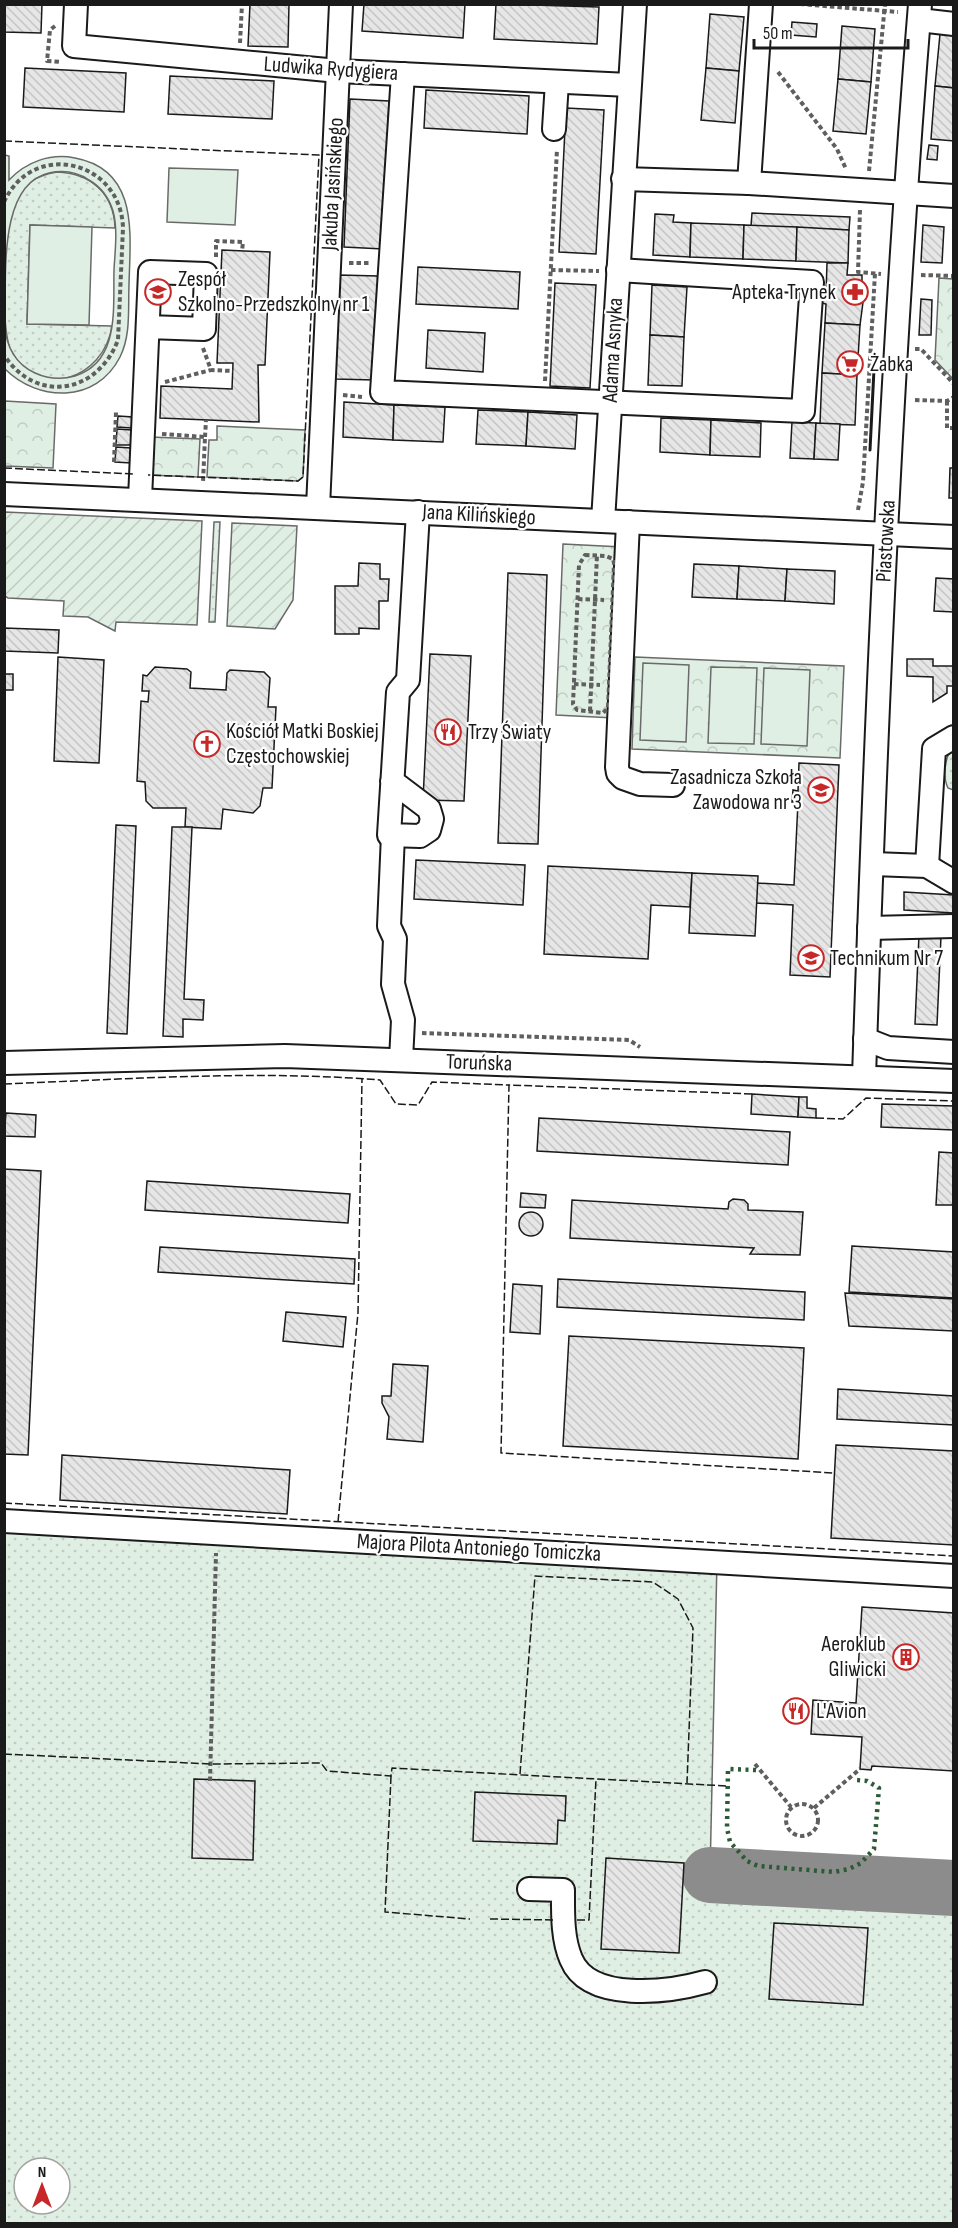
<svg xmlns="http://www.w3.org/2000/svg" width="958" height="2228" font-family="'Sofia Sans Condensed',sans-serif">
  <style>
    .grass { fill: url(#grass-dots); stroke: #6a6a6a; stroke-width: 1.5; fill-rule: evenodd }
    .park { fill: url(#park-crowns); stroke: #6a6a6a; stroke-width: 1.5 }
    .garden { fill: url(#garden-furrows); stroke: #6a6a6a; stroke-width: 1.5 }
    .pitch { fill: #e0efe3; stroke: #6a6a6a; stroke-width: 1.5 }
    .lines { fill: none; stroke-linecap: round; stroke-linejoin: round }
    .taxiway { stroke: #8c8c8c; stroke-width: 56 }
    .building { fill: url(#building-back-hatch); stroke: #1a1a1a; stroke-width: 1.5 }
    .minor-casing { stroke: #1a1a1a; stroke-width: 26 }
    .path { stroke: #5f5f5f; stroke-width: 4; stroke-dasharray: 4.5 3; stroke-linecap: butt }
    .minor { stroke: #fff; stroke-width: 22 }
    .hedge { stroke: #2b5a34; stroke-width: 4.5; stroke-dasharray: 3 4.5; stroke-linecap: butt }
    .fence { stroke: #1a1a1a; stroke-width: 1.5; stroke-dasharray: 8 3; stroke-linecap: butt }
    .wall { stroke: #1a1a1a; stroke-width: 3 }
    .labels { text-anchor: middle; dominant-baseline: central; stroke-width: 4.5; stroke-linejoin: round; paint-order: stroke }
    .street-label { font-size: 22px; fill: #1a1a1a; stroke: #fff }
    .poi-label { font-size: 22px; fill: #1a1a1a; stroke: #fff; text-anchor: start }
  </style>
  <defs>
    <pattern id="grass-dots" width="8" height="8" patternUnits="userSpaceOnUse" patternTransform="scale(1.5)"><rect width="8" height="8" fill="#e0efe3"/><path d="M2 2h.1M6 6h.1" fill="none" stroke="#c0ccc2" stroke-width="1.8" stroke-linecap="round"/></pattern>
    <pattern id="park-crowns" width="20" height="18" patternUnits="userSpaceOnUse" patternTransform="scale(1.5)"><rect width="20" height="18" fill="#e0efe3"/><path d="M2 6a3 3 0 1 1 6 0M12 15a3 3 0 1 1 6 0" fill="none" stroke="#c0ccc2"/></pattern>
    <pattern id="garden-furrows" width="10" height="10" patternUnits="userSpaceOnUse" patternTransform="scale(1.5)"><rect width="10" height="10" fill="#e0efe3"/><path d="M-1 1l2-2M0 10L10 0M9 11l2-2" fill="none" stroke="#c0ccc2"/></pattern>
    <pattern id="building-back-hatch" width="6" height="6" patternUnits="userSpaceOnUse" patternTransform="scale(1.5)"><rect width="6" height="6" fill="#e6e6e6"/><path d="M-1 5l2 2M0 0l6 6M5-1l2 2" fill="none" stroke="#c5c5c5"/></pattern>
  </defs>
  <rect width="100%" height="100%" fill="#fff"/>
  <g class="grass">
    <path d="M57,172C90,173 114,193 115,228L30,225L27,324L112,326C104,379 38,402 11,350C0,331 3,221 13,201C22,184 38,175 57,172Z"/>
    <polygon points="214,522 220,522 215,622 209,622"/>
    <path d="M953,746V790L948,788C942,776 945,757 953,746Z"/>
    <path d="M4,1521L717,1561L710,1874L953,1888V2223H5ZM24,2168H60V2204H24Z"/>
  </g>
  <g class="park">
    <polygon points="939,278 953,279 953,379 935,360"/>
    <polygon points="5,401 56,404 53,468 5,466"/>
    <polygon points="217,426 305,430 303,477 298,481 207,477 209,440 217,440"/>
    <polygon points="150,437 200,439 198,477 148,475"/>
    <polygon points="563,544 622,547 614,718 556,715"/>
    <polygon points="635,657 844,666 840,758 632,749"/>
  </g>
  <g class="garden">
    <polygon points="5,512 202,521 197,625 116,622 115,631 88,617 63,616 64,601 8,598 4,595"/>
    <polygon points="232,523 297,526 293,600 275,629 227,626"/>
  </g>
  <g class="pitch">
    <path d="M5,155L9,156V180C26,162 50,153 75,158C140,170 130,236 129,285C128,309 131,335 120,357C96,404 38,402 5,369V326C6,347 16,364 35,373C48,379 61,380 75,376C120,362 113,308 114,270C115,251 118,229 113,211C109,198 101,187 89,180C77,172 63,170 49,173C0,184 6,269 5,312Z"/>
    <polygon points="169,168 238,170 235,225 167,222"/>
    <polygon points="30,225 92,227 89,325 27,324"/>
    <polygon points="643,663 689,665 686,742 640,740"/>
    <polygon points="711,667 757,668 754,744 708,743"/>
    <polygon points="764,668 810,670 807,746 761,744"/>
  </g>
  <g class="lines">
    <polyline class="taxiway" points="710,1875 954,1888"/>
  </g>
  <g class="building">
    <polygon points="5,4 42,4 41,33 4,32"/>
    <polygon points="250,4 289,4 288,47 248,46"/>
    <polygon points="364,4 465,4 463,38 362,31"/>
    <polygon points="496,4 599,7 597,44 494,39"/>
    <polygon points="710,14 744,17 739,71 706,68"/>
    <polygon points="792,22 817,24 816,37 791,35"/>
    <polygon points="842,26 875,29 871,82 838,79"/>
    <polygon points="940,34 954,35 954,88 935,86"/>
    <polygon points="25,68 126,73 124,112 23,107"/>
    <polygon points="706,68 739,71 735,123 701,120"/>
    <polygon points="170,76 274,81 272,119 168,114"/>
    <polygon points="838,79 871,82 866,134 833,131"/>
    <polygon points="935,86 954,88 954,141 931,139"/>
    <polygon points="426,90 529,96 527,134 424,128"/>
    <polygon points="350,99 389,101 383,249 344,247"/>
    <polygon points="566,108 604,110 596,254 559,252"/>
    <polygon points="929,145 938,146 937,160 927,159"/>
    <polygon points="752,213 850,217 849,230 751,226"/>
    <polygon points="655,214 674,215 673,222 691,223 690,257 653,255"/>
    <polygon points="691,223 744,225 743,259 690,257"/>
    <polygon points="744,225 797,227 796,261 743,259"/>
    <polygon points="923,225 944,227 942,263 921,262"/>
    <polygon points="797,227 849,230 848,263 796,261"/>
    <polygon points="222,250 270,252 265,365 258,365 259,422 160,418 161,386 232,389 233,363 217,363"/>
    <polygon points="827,263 848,263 847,275 862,275 862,287 865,287 860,325 825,323 826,304 821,303 822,293 826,294"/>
    <polygon points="418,267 520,272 518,309 416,304"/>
    <polygon points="339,275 378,276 374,380 335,379"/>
    <polygon points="555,283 596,285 590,388 550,386"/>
    <polygon points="652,285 687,287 684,337 650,335"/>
    <polygon points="921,299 932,300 931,335 919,335"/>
    <polygon points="825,323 860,325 857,375 822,373"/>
    <polygon points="428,330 485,333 483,372 426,368"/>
    <polygon points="650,335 684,337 682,386 648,385"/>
    <polygon points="822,373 857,375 855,425 820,424"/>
    <polygon points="344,402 394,405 393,440 343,437"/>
    <polygon points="394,405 445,407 443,442 393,440"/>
    <polygon points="478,410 528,412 526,446 476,444"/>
    <polygon points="528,412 577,415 575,449 526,446"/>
    <polygon points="118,416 133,417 132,428 117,427"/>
    <polygon points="661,418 711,420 710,455 660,452"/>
    <polygon points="711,420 761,423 760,457 710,455"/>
    <polygon points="792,422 816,423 814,459 790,458"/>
    <polygon points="816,423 840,424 838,460 814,459"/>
    <polygon points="117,429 132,430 132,445 116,445"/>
    <polygon points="116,447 131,448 131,463 115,462"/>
    <polygon points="950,468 954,468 954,498 949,498"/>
    <polygon points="359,563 380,564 380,579 389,579 388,601 379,601 379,629 359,628 359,634 335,634 335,586 358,586"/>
    <polygon points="694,564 739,566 737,599 692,597"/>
    <polygon points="739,566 787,569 785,601 737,599"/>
    <polygon points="787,569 835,571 834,604 785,601"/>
    <polygon points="508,573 547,575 538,844 498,843"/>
    <polygon points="936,578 954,579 954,612 934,611"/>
    <polygon points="4,628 59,630 58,653 4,651"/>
    <polygon points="430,654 471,656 464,801 423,800"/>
    <polygon points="58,657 104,660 99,763 54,761"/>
    <polygon points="907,659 933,659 933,666 954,666 954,686 947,686 947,693 933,702 933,677 907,676"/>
    <polygon points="155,667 187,669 191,672 190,688 226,690 227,673 230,670 264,672 270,678 268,707 276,707 272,788 263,788 260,806 253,813 223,809 221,829 185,827 186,808 153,808 146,801 145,782 137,781 141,701 148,702 149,691 142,691 143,675 147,676"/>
    <rect x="4" y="674" width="9" height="16"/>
    <polygon points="799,763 839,765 830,977 790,975 793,905 756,903 757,883 794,885 798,802 792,802 793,790 798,791"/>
    <polygon points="116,825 136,826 127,1034 107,1033"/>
    <polygon points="172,827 192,827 184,999 204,1000 203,1020 183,1019 183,1037 163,1036"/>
    <polygon points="416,860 525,865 523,905 414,899"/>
    <polygon points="548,866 692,873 690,907 651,905 648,959 544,954"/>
    <polygon points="692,873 758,876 755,936 689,933"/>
    <polygon points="904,892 954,895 954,913 904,910"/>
    <polygon points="919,935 941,936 937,1025 915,1024"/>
    <polygon points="752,1094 799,1097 798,1117 751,1114"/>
    <polygon points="799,1097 807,1097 807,1108 816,1109 816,1118 798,1117"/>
    <polygon points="882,1104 954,1106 954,1130 881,1127"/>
    <polygon points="6,1113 36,1115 35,1137 4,1136"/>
    <polygon points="539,1118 790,1132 788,1165 537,1151"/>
    <polygon points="939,1152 954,1153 954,1205 936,1205"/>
    <polygon points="4,1169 41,1171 28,1455 4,1454"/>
    <polygon points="147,1181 350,1194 348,1223 145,1210"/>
    <polygon points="521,1193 546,1195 545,1208 520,1207"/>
    <polygon points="733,1199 744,1200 748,1204 748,1210 803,1212 800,1255 750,1254 754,1248 570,1238 572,1200 728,1209 729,1202"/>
    <circle cx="531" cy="1224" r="12"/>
    <polygon points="852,1246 954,1252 954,1298 849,1292"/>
    <polygon points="160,1247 355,1259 354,1284 158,1272"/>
    <polygon points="558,1279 805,1292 804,1320 557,1307"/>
    <polygon points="513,1284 542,1286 540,1334 510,1332"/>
    <polygon points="845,1293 954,1299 954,1331 849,1326"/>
    <polygon points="286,1312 346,1317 343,1347 283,1341"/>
    <polygon points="569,1336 804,1348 798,1459 563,1446"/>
    <polygon points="393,1364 428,1366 423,1442 387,1439 389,1417 382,1403 382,1396 391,1396"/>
    <polygon points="838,1389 954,1396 954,1425 837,1419"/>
    <polygon points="836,1445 954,1451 954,1545 831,1538"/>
    <polygon points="62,1455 290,1470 287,1514 60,1500"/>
    <polygon points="862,1607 954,1613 954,1771 872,1766 871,1770 860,1769 862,1737 811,1734 813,1700 856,1703"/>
    <polygon points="194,1779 255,1781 253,1860 192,1858"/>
    <polygon points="475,1792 566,1796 565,1821 558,1820 557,1844 473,1841"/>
    <polygon points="606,1858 684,1863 679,1953 601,1949"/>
    <polygon points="774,1923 868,1928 863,2005 769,1999"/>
  </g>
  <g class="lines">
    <g class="minor-casing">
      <g id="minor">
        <polyline points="76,4 74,46 338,71 629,85"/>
        <polyline points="919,20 954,24"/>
        <polyline points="403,74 382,392 803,411 812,282 618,270"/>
        <polyline points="554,129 557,82"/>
        <polyline points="623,179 749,183 954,196"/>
        <polyline points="749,183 761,4"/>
        <polyline points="4,494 954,537"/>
        <polyline points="140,499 150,272 206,274 204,329 148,327"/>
        <polyline points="318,507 341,4"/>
        <polyline points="603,521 635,4"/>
        <polyline points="628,522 617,767 618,773 623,778 640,784 673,785"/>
        <polyline points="392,781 429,809 432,819 429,830 420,836 389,835 398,692 408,680 418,512"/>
        <polyline points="393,835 389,926 395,939 393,984 403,1020 401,1060"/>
        <polyline points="873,864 927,866 954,882"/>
        <polyline points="927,866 934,749 954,737"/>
        <polyline points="869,928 954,926"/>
        <polyline points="865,1039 888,1048 954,1052"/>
        <polyline points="4,1063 285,1056 954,1081"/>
        <path d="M864,1077C876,719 891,361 920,4"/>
        <polyline points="4,1521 954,1576"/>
        <path d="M529,1889L563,1890C563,1912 562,1938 571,1959C589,2003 669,1992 705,1982"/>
      </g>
    </g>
    <g class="path">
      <polyline points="800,4 898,12"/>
      <polyline points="55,26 50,30 47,61 61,62"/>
      <polyline points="240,43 242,4"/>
      <polyline points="778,72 837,149 846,169"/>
      <polyline points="869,171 885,4"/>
      <path d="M4,202C33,139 121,160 123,228L118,340C98,393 37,405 4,355"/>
      <polyline points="860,210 858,272 881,274"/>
      <polyline points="216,257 216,241 243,242 242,251"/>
      <polyline points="349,263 371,263"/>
      <polyline points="551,270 599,271"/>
      <polyline points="921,275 954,276"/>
      <polyline points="203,348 211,370 233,371"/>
      <polyline points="915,349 921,349 954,384"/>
      <polyline points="545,381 557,149"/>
      <polyline points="165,382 211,370"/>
      <polyline points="343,395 362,397"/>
      <polyline points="915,400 947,401 954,397"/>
      <polyline points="947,401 947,428 954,428"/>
      <polyline points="162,434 205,437 203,482"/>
      <polyline points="205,437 206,420"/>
      <polyline points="114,462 116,412"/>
      <polyline points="858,510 863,482 875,273"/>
      <polygon points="585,555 606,556 613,559 614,563 608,708 603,713 577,710 573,704 579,565"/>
      <polyline points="578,599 604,600"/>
      <polyline points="574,684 600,685"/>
      <polyline points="590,711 597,555"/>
      <polyline points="422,1033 629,1040 640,1047"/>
      <polyline points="755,1764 791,1807"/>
      <polyline points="210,1781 216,1553"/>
      <circle cx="802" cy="1820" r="16"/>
      <polyline points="814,1808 860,1769"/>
    </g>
    <use href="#minor" class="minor"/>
    <polyline class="hedge" points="756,1770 728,1769 727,1828 730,1842 747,1861 758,1866 834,1872 849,1869 861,1863 874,1849 879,1788 867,1781 856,1780"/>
    <g class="fence">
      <polyline points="108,4 240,4"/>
      <polyline points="4,141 319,155 303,477 298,481 148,475"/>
      <polyline points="4,468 133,474"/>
      <path d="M4,1084C129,1079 256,1070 380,1080L396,1104L418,1105L432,1082L509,1085"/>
      <polyline points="752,1094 509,1085 501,1453 834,1473"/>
      <polyline points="816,1118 843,1119 866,1098 954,1101"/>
      <polyline points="4,1503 954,1556"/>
      <polyline points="338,1522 358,1313 362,1078"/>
      <polyline points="4,1754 211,1764 321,1763 327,1771 391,1776 392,1768 728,1786"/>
      <polyline points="520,1774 535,1576 653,1582 678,1599 693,1628 687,1783"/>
      <polyline points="391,1776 385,1912 470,1919"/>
      <polyline points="490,1919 556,1920"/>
      <polyline points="577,1920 589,1920 596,1779"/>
    </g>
    <polyline class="wall" points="870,450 874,369"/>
  </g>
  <defs>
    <g id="school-ring" transform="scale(1.35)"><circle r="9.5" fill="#fff" stroke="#c62828" stroke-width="1.5"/><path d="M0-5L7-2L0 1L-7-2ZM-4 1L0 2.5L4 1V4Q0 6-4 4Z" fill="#c62828"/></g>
    <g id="pharmacy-ring" transform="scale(1.35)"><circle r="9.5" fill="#fff" stroke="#c62828" stroke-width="1.5"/><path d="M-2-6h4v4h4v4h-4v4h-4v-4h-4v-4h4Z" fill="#c62828"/></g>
    <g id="supermarket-ring" transform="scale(1.35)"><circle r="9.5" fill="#fff" stroke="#c62828" stroke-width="1.5"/><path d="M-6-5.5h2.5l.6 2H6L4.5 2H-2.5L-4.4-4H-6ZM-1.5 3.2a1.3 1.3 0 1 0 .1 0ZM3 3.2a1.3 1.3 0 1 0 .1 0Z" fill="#c62828"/></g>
    <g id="restaurant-ring" transform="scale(1.35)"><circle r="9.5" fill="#fff" stroke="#c62828" stroke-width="1.5"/><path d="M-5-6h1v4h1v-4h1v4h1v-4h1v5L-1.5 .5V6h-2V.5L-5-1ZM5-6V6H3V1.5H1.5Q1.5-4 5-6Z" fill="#c62828"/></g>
    <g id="church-ring" transform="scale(1.35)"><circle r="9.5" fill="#fff" stroke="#c62828" stroke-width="1.5"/><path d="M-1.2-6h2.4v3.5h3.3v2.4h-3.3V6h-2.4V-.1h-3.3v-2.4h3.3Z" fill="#c62828"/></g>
    <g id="building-ring" transform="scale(1.35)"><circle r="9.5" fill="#fff" stroke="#c62828" stroke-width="1.5"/><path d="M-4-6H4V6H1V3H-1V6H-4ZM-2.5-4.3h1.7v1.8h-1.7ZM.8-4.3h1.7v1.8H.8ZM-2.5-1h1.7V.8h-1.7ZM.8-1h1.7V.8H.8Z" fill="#c62828"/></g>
  </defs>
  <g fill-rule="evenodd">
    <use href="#school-ring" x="158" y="292"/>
    <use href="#pharmacy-ring" x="855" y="292"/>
    <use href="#supermarket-ring" x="850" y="364"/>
    <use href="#restaurant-ring" x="448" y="732"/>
    <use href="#church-ring" x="207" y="744"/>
    <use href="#school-ring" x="821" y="790"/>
    <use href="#school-ring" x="811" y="958"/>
    <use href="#building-ring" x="906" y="1657"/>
    <use href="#restaurant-ring" x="796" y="1711"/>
  </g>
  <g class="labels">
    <g class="street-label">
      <text transform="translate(331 69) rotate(4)">Ludwika Rydygiera</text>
      <text transform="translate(333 184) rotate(-87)">Jakuba Jasińskiego</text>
      <text transform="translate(613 350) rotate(-87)">Adama Asnyka</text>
      <text transform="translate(479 515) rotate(3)">Jana Kilińskiego</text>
      <text transform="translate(886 541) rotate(-87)">Piastowska</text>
      <text transform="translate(479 1063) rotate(2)">Toruńska</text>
      <text transform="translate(479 1548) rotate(3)">Majora Pilota Antoniego Tomiczka</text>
    </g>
    <g class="poi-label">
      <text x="178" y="279">Zespół<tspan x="178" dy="25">Szkolno-Przedszkolny nr 1</tspan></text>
      <text x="836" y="292" text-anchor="end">Apteka Trynek</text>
      <text x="870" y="364">Żabka</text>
      <text x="226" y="731">Kościół Matki Boskiej<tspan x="226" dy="25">Częstochowskiej</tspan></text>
      <text x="468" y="732">Trzy Światy</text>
      <text x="802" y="777" text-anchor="end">Zasadnicza Szkoła<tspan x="802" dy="25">Zawodowa nr 3</tspan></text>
      <text x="830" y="958">Technikum Nr 7</text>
      <text x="886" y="1644" text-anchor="end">Aeroklub<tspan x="886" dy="25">Gliwicki</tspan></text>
      <text x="816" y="1711">L'Avion</text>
    </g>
  </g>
  <rect width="958" height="2228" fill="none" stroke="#1a1a1a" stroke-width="12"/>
  <g transform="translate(42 2186)"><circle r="28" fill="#ffffff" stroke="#a3a3a3" stroke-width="1.5"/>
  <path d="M0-4.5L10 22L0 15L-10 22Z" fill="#c62828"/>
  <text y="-9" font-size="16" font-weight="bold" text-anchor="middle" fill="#1a1a1a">N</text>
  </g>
  <path d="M754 39v9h154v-9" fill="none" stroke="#1a1a1a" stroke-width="3"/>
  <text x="763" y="39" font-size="18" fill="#1a1a1a" stroke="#ffffff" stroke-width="4.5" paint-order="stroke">50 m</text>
</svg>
